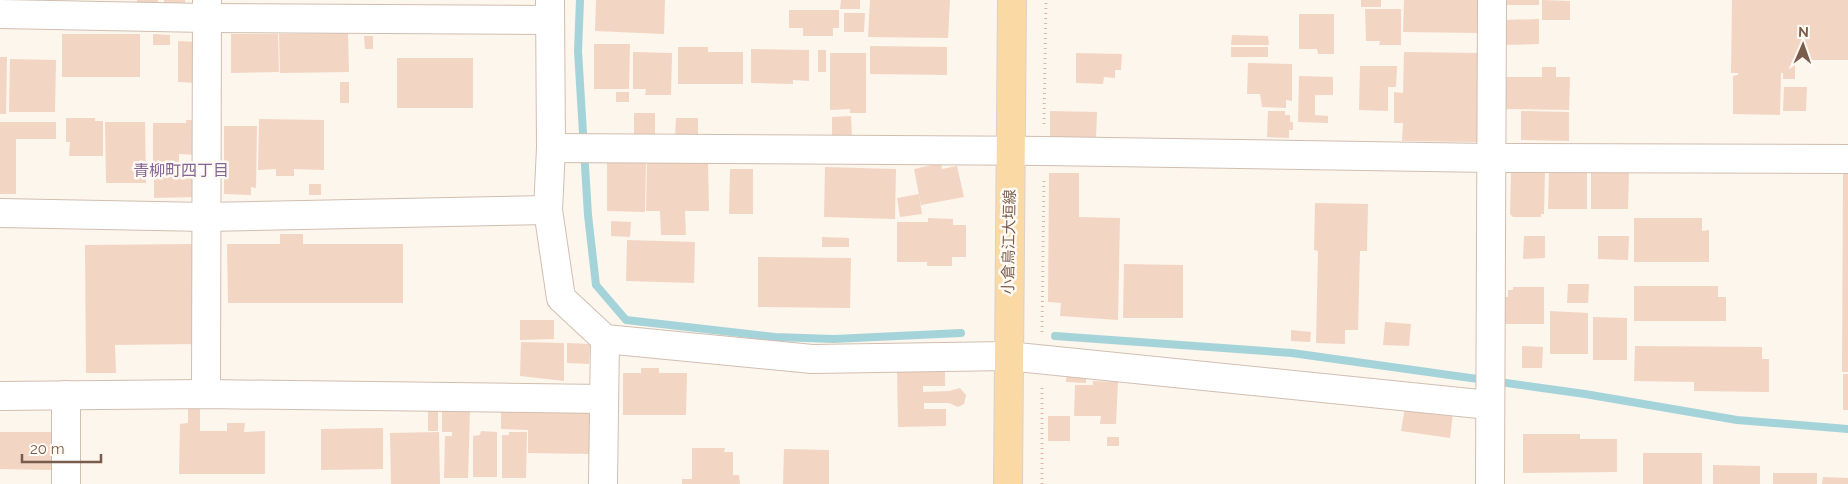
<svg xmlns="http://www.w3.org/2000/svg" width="1848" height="484" font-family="Raleway,'Noto Sans JP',sans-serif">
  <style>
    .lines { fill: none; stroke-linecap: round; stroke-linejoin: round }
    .stream { stroke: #a5d3da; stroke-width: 8 }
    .building { fill: #f3d5c3 }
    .minor-casing { stroke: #d1beb0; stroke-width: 30 }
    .major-casing { stroke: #dad1cd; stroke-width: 30 }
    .path { stroke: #d9b8a5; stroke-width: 3; stroke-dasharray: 1 4; stroke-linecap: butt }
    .minor { stroke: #fff; stroke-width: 28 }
    .major { stroke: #fbd9a5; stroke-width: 28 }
    .labels { text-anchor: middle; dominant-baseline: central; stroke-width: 5; stroke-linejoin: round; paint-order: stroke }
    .street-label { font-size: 15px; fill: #7a5c4d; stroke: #fffaf3 }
    .neighbourhood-label { font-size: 16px; fill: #846695; stroke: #fffaf3 }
  </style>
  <rect width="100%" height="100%" fill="#fdf6ec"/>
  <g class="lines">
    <g class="stream">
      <polyline points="580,0 578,51 588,215 596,285 626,320 775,337 834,339 961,333"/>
      <polyline points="1055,336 1292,353 1585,394 1737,420 1848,429"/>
    </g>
  </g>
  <g class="building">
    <rect x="137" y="0" width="21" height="8"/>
    <rect x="164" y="0" width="21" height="7"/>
    <polygon points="596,0 665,0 664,34 595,31"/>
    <polygon points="841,0 860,0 860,9 840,9"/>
    <polygon points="870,0 950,0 948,38 868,37"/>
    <rect x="1361" y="0" width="20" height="7"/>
    <polygon points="1404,0 1479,0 1478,33 1403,32"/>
    <rect x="1505" y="0" width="34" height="5"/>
    <polygon points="1542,0 1570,1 1570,20 1542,20"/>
    <polygon points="1732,0 1848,0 1848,60 1795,60 1795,79 1783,79 1783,73 1781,73 1780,115 1733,114 1733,76 1738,75 1738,73 1731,73"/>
    <polygon points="1365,9 1401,9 1401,45 1379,45 1380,41 1366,41"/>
    <polygon points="789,10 839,10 839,28 833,28 833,36 803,36 803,28 789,28"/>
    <polygon points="844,13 865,13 864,32 844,32"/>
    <polygon points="1299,14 1334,14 1334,54 1318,54 1317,49 1299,49"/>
    <polygon points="1539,19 1539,44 1505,45 1504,20"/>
    <polygon points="348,33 349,72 280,73 279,34"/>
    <rect x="62" y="34" width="78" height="43"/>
    <polygon points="153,34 170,35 170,45 153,45"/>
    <polygon points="231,34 278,34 279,72 231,73"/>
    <polygon points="1232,35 1268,36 1269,45 1231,45"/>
    <polygon points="364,36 373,36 373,49 365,49"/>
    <polygon points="178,41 198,42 197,83 178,82"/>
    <polygon points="594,44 630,44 629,89 594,89"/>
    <polygon points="870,46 947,47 947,75 870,74"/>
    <polygon points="678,47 708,47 708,52 743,52 743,84 678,84"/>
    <rect x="1231" y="47" width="37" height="10"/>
    <polygon points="751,49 809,50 809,81 793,80 793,84 751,83"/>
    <rect x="818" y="50" width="8" height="22"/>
    <polygon points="633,52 672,53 671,95 645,95 646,89 633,89"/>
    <polygon points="1404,52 1479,53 1478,142 1402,141 1403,123 1394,123 1394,92 1403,93"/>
    <polygon points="830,53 866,53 866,113 850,113 850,109 830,110"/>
    <polygon points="1076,53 1122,54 1121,70 1115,70 1115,78 1104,77 1103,84 1076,83"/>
    <polygon points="0,57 7,57 6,114 0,114"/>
    <rect x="397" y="58" width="76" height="50"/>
    <polygon points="10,59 56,60 55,112 9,112"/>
    <polygon points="1248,63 1292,64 1292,101 1286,100 1286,108 1262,107 1260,94 1247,94"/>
    <polygon points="1360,66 1397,66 1396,87 1388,87 1388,111 1359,110"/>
    <polygon points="1542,67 1556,67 1556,77 1570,77 1569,110 1504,109 1504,77 1542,77"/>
    <polygon points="1299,76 1333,77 1333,95 1315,95 1315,115 1328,116 1328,123 1298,122"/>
    <rect x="340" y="82" width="9" height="21"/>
    <polygon points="1784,87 1807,87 1806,111 1783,111"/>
    <rect x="616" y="92" width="13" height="10"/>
    <polygon points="1050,111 1097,112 1096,139 1050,138"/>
    <polygon points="1268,111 1285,111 1285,115 1290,115 1290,122 1293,122 1293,130 1289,130 1289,138 1267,137"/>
    <polygon points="1521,111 1569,112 1569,141 1521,140"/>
    <rect x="634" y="113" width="21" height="21"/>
    <polygon points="851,116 852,136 832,137 832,117"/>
    <polygon points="66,118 95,118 95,121 103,121 103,156 69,156 70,142 66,142"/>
    <polygon points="676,118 698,118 698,137 675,137"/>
    <polygon points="259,119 324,120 324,170 294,169 294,176 276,176 276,169 258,170"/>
    <polygon points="186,120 199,120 198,155 179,154 179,162 153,162 153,123 186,123"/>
    <polygon points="0,122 56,122 56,139 16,139 16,194 0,194"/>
    <polygon points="105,122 145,122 146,183 106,183"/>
    <polygon points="224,126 257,126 256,188 251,187 251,195 224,194"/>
    <polygon points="607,162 646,163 645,212 607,211"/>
    <polygon points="647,163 708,163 709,211 685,211 686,235 661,235 660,211 646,211"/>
    <polygon points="941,163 942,169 957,166 964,197 921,205 914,169"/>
    <polygon points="825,167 896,169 895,219 824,217"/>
    <polygon points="730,169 753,169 753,214 729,214"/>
    <polygon points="1549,170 1587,171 1587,209 1548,209"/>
    <polygon points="1591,170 1629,171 1628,209 1591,209"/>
    <polygon points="1511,171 1545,171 1544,214 1541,214 1541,217 1513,217 1510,214"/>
    <polygon points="1843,172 1848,172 1848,372 1842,372"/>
    <polygon points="1049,173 1079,173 1079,217 1120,218 1118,320 1060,316 1061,303 1048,302"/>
    <polygon points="196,176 197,197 154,198 154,177"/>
    <rect x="309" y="184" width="12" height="11"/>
    <polygon points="919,194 922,214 900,217 897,198"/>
    <polygon points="1315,203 1368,204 1367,251 1360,251 1358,330 1345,330 1345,344 1316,343 1318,251 1314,250"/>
    <polygon points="928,218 953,219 953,225 966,225 966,257 952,257 952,266 927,266 927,262 897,262 897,222 928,222"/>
    <polygon points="1634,218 1702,218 1702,231 1709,230 1709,262 1634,262"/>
    <polygon points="611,221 631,222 630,237 611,236"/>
    <polygon points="280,234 303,234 303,244 403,244 403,303 228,303 227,244 280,244"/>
    <polygon points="1524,236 1545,236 1545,258 1523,259"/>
    <polygon points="1598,236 1629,236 1628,260 1598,259"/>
    <polygon points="822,237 849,238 849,247 822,247"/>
    <polygon points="627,240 695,242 694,283 626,281"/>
    <polygon points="194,244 195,344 115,345 116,373 86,373 85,245"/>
    <polygon points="758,257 851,258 850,308 758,307"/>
    <polygon points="1124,264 1183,265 1183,318 1123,318"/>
    <polygon points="1568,284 1589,284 1588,303 1567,303"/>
    <polygon points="1634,286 1718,286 1718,297 1726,297 1726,321 1634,321"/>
    <polygon points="1513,287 1544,287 1544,324 1505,324 1505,297 1508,297 1508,290 1513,290"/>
    <polygon points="1550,311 1588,313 1588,354 1550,354"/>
    <polygon points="1593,317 1627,318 1627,360 1593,360"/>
    <polygon points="520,320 554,320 554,339 520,340"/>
    <polygon points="1385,322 1411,324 1409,346 1383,345"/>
    <polygon points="1291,330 1311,332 1310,342 1291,341"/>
    <polygon points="521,342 564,343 564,381 520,376"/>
    <polygon points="567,343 590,344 589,364 567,363"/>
    <polygon points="1522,346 1543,347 1542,368 1522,368"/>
    <polygon points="1635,346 1762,347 1762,359 1769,359 1769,392 1694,391 1694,382 1634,381"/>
    <polygon points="641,368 659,368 659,373 687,373 686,415 623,415 623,373 641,373"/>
    <polygon points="945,368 945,386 923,386 923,392 949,391 960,388 966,395 964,404 958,407 949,403 924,403 924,409 946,409 946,426 898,427 897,369"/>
    <polygon points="1067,371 1086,373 1086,383 1066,382"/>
    <rect x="1843" y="374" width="5" height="36"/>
    <polygon points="1093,381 1118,382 1116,424 1100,424 1101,416 1074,416 1075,385 1093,385"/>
    <polygon points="1405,407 1453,413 1450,438 1401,431"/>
    <polygon points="188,409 200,409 200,431 227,431 227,423 245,423 244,432 265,431 265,474 179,474 180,424 188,423"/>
    <polygon points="501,409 593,412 593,454 528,453 528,430 501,429"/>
    <rect x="428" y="411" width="10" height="20"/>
    <polygon points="442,411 470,411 468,478 444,478 445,436 452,436 452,432 442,432"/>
    <rect x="1048" y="416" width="22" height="25"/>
    <polygon points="383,428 383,469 321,470 321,429"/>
    <polygon points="481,431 497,432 497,477 473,477 473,436 480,435"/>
    <polygon points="0,432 53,432 52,470 0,469"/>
    <polygon points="439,432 440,484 391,484 390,433"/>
    <polygon points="509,432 527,432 526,478 502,478 502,435 509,435"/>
    <polygon points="1523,434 1580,434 1580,439 1617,439 1617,472 1523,473"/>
    <rect x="1107" y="437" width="12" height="9"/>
    <polygon points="692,448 725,448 724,452 733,452 733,475 739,475 740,484 682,484 682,479 692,479"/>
    <polygon points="784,449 829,450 829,484 783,484"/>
    <rect x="1643" y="453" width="59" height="31"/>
    <polygon points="1713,465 1760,466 1760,484 1713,484"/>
    <rect x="1773" y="473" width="44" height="11"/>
    <polygon points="1823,477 1848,478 1848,484 1822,484"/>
  </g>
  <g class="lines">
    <g class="minor-casing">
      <g id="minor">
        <polyline points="550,0 551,148 548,210 561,298 605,339 812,359 1008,356 1489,405"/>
        <polyline points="0,14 206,18 549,20"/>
        <polyline points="551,148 1044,151 1490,158 1848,159"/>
        <polyline points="0,213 206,217 548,210"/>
        <polyline points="206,394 207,0"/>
        <polyline points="66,395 66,484"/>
        <polyline points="0,396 206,394 603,399"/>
        <polyline points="603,484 605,339"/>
        <polyline points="1490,484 1492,0"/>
      </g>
    </g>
    <g class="major-casing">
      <polyline id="major" points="1008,484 1012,0"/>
    </g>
    <g class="path">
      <polyline points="1044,124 1046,0"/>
      <polyline points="1042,332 1044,178"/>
      <polyline points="1042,484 1042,386"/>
    </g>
    <use href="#minor" class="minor"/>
    <use href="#major" class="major"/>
  </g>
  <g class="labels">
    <g class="street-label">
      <text transform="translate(1009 242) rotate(-89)">小倉烏江大垣線</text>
    </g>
    <g class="neighbourhood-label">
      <text x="181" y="170">青柳町四丁目</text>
    </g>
  </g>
  <g transform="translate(1803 45) rotate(2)" stroke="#fffaf3" stroke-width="4" paint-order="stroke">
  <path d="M0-4L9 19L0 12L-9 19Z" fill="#7a5c4d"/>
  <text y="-8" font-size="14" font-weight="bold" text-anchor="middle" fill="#7a5c4d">N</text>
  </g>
  <path d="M22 454v8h79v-8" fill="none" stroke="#7a5c4d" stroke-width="2.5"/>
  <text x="30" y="454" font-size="15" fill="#7a5c4d" stroke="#fffaf3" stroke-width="4" paint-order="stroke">20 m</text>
</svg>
